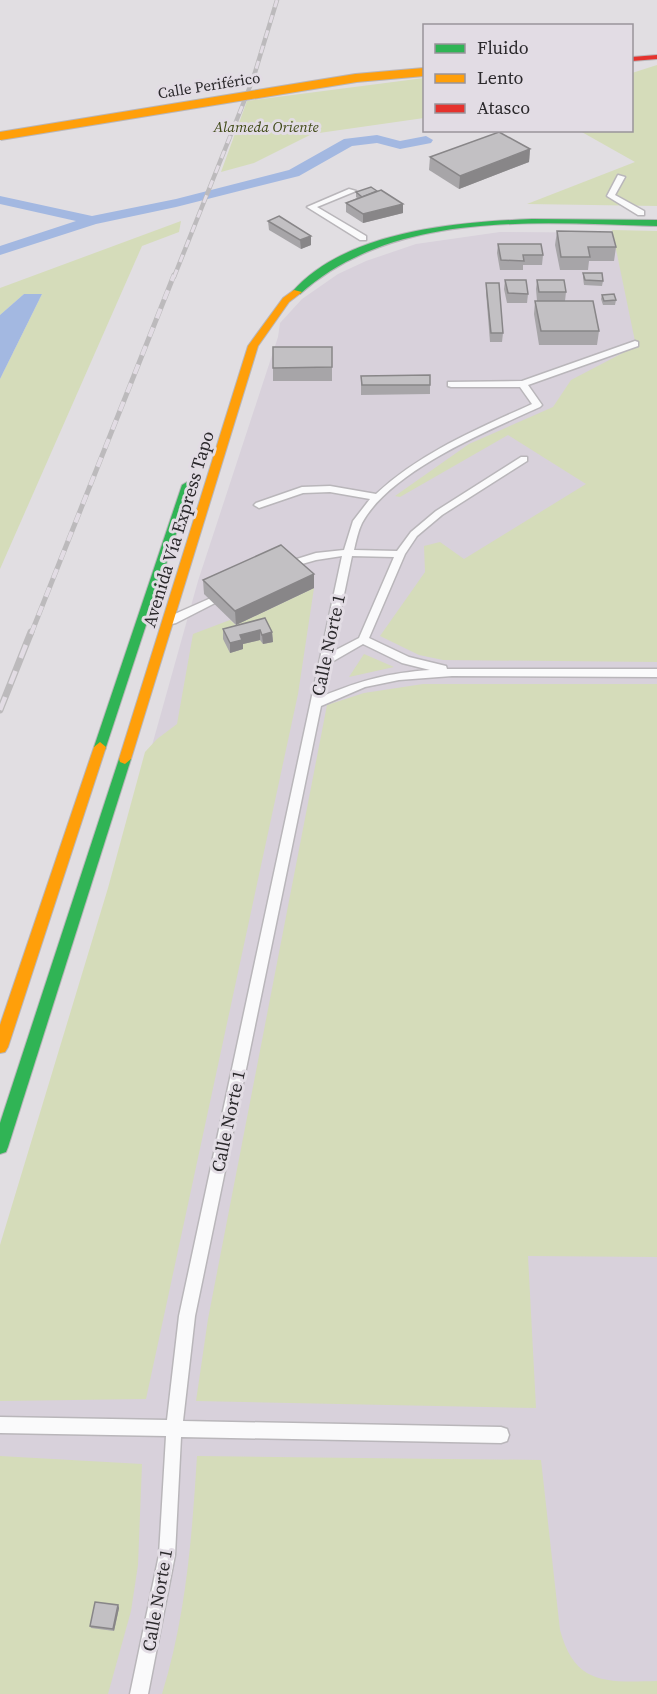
<svg xmlns="http://www.w3.org/2000/svg" width="657" height="1694" font-family="'Source Serif 4',serif">
  <style>
    .built { fill: #d8d1db }
    .green { fill: #d5dcba }
    .water { fill: #a3b8e1 }
    .lines { fill: none; stroke-linecap: round; stroke-linejoin: round }
    .canal { fill: #a3b8e1; fill-rule: evenodd }
    .lane-casing { stroke: #b9b6ba; stroke-width: 3 }
    .fast-casing { stroke: #b9b6ba; stroke-width: 2 }
    .slow-casing { stroke: #b9b6ba; stroke-width: 2 }
    .jam-casing { stroke: #b9b6ba; stroke-width: 2 }
    .lane { fill: #fafafb; fill-rule: evenodd }
    .fast { fill: #30b455; fill-rule: evenodd }
    .slow { fill: #ff9f0a; fill-rule: evenodd }
    .jam { fill: #e5322d; fill-rule: evenodd }
    .rail-far2-casing { stroke: #bcbabc; stroke-width: 4.5 }
    .rail-far1-casing { stroke: #bcbabc; stroke-width: 5 }
    .rail-casing { stroke: #bcbabc; stroke-width: 7 }
    .rail-far2 { stroke: #e2dce4; stroke-width: 3; stroke-dasharray: 8; stroke-linecap: butt }
    .rail-far1 { stroke: #e2dce4; stroke-width: 4; stroke-dasharray: 10; stroke-linecap: butt }
    .rail { stroke: #e2dce4; stroke-width: 4.5; stroke-dasharray: 14; stroke-linecap: butt }
    .slow-bridge-casing { stroke: #b9b6ba; stroke-width: 10; stroke-linecap: butt }
    .slow-bridge { stroke: #ff9f0a; stroke-width: 8 }
    .wall { fill: #a7a5a8 }
    .shaded-wall { fill: #888688 }
    .building { fill: #c2c0c3; stroke: #888688; stroke-width: 1.5 }
    .labels { text-anchor: middle; dominant-baseline: central; stroke-width: 6; stroke-linejoin: round; paint-order: stroke }
    .far-street-label { font-size: 15px; fill: #2b292c; stroke: #e2dce4 }
    .far-park-label { font-size: 15px; font-style: italic; fill: #3f4916; stroke: #e2dce4 }
    .street-label { font-size: 18px; fill: #2b292c; stroke: #e2dce4 }
  </style>
  <rect width="100%" height="100%" fill="#e1dee2"/>
  <polygon class="built" points="500,232 657,233 657,1694 0,1694 0,1251 120,860 198,581 278,337 280,323 302,299 338,274 366,261 416,244"/>
  <g class="green">
    <polygon points="657,65 657,206 527,204 635,162 580,131 632,130 632,73"/>
    <polygon points="424,78 424,118 312,134 254,163 221,172 247,101"/>
    <polygon points="181,221 179,232 142,246 0,569 0,379 42,294 24,294 0,315 0,288"/>
    <polygon points="612,230 657,231 657,662 443,660 419,655 380,636 425,572 424,546 440,542 464,559 586,484 508,435 400,497 395,496 469,444 553,407 571,380 636,346"/>
    <polygon points="314,588 298,694 146,1399 0,1401 0,1245 108,888 145,752 157,739 177,724 193,634 230,620 236,625"/>
    <polygon points="364,654 394,667 349,677"/>
    <polygon points="423,684 657,684 657,1257 528,1256 536,1408 196,1401 208,1319 327,705 364,693"/>
    <polygon points="0,1456 142,1464 138,1565 131,1611 108,1694 0,1694"/>
    <path d="M197,1456L541,1460L560,1630C575,1686 607,1682 657,1681V1694H162C186,1616 192,1537 197,1456Z"/>
  </g>
  <polygon class="water" points="24,294 42,294 0,379 0,315"/>
  <g class="lines">
    <polygon class="canal" points="377,135 400,141 426,136 433,140 431,143 400,149 377,143 352,146 299,176 176,207 96,224 0,255 0,246 76,221 0,204 0,196 92,216 176,199 289,170 344,139"/>
    <g class="lane-casing">
      <g id="lane">
        <polygon points="618,175 625,177 615,195 644,211 644,215 638,215 607,196"/>
        <polygon points="349,189 356,191 317,207 366,236 366,240 360,240 307,207"/>
        <path d="M635,341L638,342V346L528,385L542,405L540,407C487,431 390,471 362,523C358,531 356,541 354,550L397,551L411,532L436,511L521,457H527V461L442,515L417,536L405,554L369,638L409,657L446,666L447,669H657V677L452,676L399,680L365,687L321,706L195,1316L183,1421L501,1427L507,1429L509,1435L507,1441L501,1443L181,1437L175,1555L148,1694H130L159,1555L166,1436L0,1433V1417L167,1420L179,1316L342,556L316,560L288,568L283,565L284,563L316,553L344,550L353,521L370,499L330,492L303,493L259,508L254,505L256,503L302,487L330,486L376,494C420,453 477,429 532,404L520,387H451L448,386V382L522,381ZM352,556L394,557L359,638L332,652ZM363,644L402,663L430,670C388,673 362,680 323,696L330,663Z"/>
        <polygon points="211,598 216,601 215,603 176,623 172,624 167,620 168,617"/>
      </g>
    </g>
    <g class="fast-casing">
      <g id="fast">
        <path d="M532,219L657,220V226C539,223 395,209 300,294L292,292C345,231 456,222 532,219Z"/>
        <polygon points="187,482 192,485 106,747 105,750 95,750 94,747 182,485"/>
        <polygon points="125,754 131,759 8,1147 6,1152 0,1154 0,1123 119,759"/>
      </g>
    </g>
    <g class="slow-casing">
      <g id="slow">
        <polygon points="294,290 302,292 289,302 258,346 131,759 125,764 120,762 119,759 248,346 283,298"/>
        <polygon points="100,742 106,747 8,1047 5,1052 0,1053 0,1025 94,747"/>
      </g>
    </g>
    <g class="jam-casing">
      <polygon id="jam" points="657,55 657,59 632,61 632,57"/>
    </g>
    <use href="#lane" class="lane"/>
    <use href="#fast" class="fast"/>
    <use href="#slow" class="slow"/>
    <use href="#jam" class="jam"/>
    <g class="rail-far2-casing">
      <polyline id="rail-far2" points="174,277 253,79 277,0"/>
    </g>
    <g class="rail-far1-casing">
      <polyline id="rail-far1" points="31,634 174,275"/>
    </g>
    <g class="rail-casing">
      <polyline id="rail" points="0,710 31,632"/>
    </g>
    <use href="#rail-far2" class="rail-far2"/>
    <use href="#rail-far1" class="rail-far1"/>
    <use href="#rail" class="rail"/>
    <g class="slow-bridge-casing">
      <polyline id="slow-bridge" points="0,136 356,78 424,72"/>
    </g>
    <use href="#slow-bridge" class="slow-bridge"/>
  </g>
  <g class="wall">
    <polygon points="530,149 529,162 459,189 429,170 430,157"/>
    <polygon points="377,191 403,204 403,213 363,223 346,212 346,203 357,198 356,197 356,192"/>
    <polygon points="268,221 311,245 301,249 269,230"/>
    <polygon points="557,231 616,247 614,261 589,261 588,270 560,270 555,245"/>
    <polygon points="498,244 543,255 542,265 523,265 523,270 500,270 497,253"/>
    <polygon points="583,273 603,281 602,286 584,285 583,278"/>
    <polygon points="505,280 528,294 527,303 507,303 504,289"/>
    <polygon points="537,280 566,292 565,301 599,331 597,345 539,345 534,314 535,301 537,301 536,289"/>
    <polygon points="486,283 503,333 502,342 490,342 486,292"/>
    <polygon points="602,295 616,300 615,305 603,305 601,299"/>
    <polygon points="332,367 332,381 273,381 273,368"/>
    <polygon points="361,376 430,385 430,394 361,395"/>
    <polygon points="314,574 314,588 236,625 204,594 203,580"/>
    <polygon points="265,618 272,632 273,642 263,644 260,640 243,644 243,649 230,653 223,639 223,629"/>
    <polygon points="118,1605 119,1608 114,1631 91,1628 90,1626"/>
  </g>
  <g class="shaded-wall">
    <polygon points="530,149 529,162 459,189 460,176"/>
    <polygon points="403,204 403,213 363,223 363,214"/>
    <polygon points="311,236 311,245 301,249 300,240"/>
    <polygon points="314,574 314,588 236,625 235,611"/>
    <polygon points="260,630 260,640 243,644 243,649 230,653 230,643 240,635"/>
    <polygon points="272,632 273,642 263,644 262,635"/>
    <polygon points="118,1605 119,1608 114,1631 113,1629"/>
  </g>
  <g class="building">
    <polygon points="499,132 530,149 460,176 430,157"/>
    <polygon points="371,187 377,191 362,197 356,192"/>
    <polygon points="381,190 403,204 363,214 346,203"/>
    <polygon points="279,216 311,236 300,240 268,221"/>
    <polygon points="557,231 612,232 616,247 588,247 590,257 561,257"/>
    <polygon points="498,244 541,244 543,255 523,255 524,261 501,260"/>
    <polygon points="583,273 602,273 603,281 585,280"/>
    <polygon points="505,280 526,280 528,294 508,293"/>
    <polygon points="537,280 564,280 566,292 539,292"/>
    <polygon points="486,283 499,283 503,333 491,333"/>
    <polygon points="614,294 616,300 604,301 602,295"/>
    <polygon points="535,301 593,301 599,331 541,331"/>
    <polygon points="273,347 332,347 332,367 273,368"/>
    <polygon points="430,375 430,385 362,385 361,376"/>
    <polygon points="281,545 314,574 235,611 203,580"/>
    <polygon points="265,618 272,632 262,635 260,630 240,635 242,640 230,643 223,629"/>
    <polygon points="95,1602 118,1605 113,1629 90,1626"/>
  </g>
  <g class="labels">
    <g class="far-street-label">
      <text transform="translate(209 85) rotate(-9)">Calle Periférico</text>
    </g>
    <g class="far-park-label">
      <text x="266" y="126">Alameda Oriente</text>
    </g>
    <g class="street-label">
      <text transform="translate(178 529) rotate(-73)">Avenida Vía Express Tapo</text>
      <text transform="translate(328 645) rotate(-78)">Calle Norte 1</text>
      <text transform="translate(228 1121) rotate(-78)">Calle Norte 1</text>
      <text transform="translate(157 1600) rotate(-80)">Calle Norte 1</text>
    </g>
  </g>
  <rect x="423" y="24" width="210" height="108" fill="#e2dce4" stroke="#99949a" stroke-width="1.5"/>
  <rect x="435" y="44" width="30" height="9" fill="#30b455" stroke="#99949a" stroke-width="1.5"/>
  <text x="477" y="54" font-size="18" fill="#2b292c">Fluido</text>
  <rect x="435" y="74" width="30" height="9" fill="#ff9f0a" stroke="#99949a" stroke-width="1.5"/>
  <text x="477" y="84" font-size="18" fill="#2b292c">Lento</text>
  <rect x="435" y="104" width="30" height="9" fill="#e5322d" stroke="#99949a" stroke-width="1.5"/>
  <text x="477" y="114" font-size="18" fill="#2b292c">Atasco</text>
</svg>
